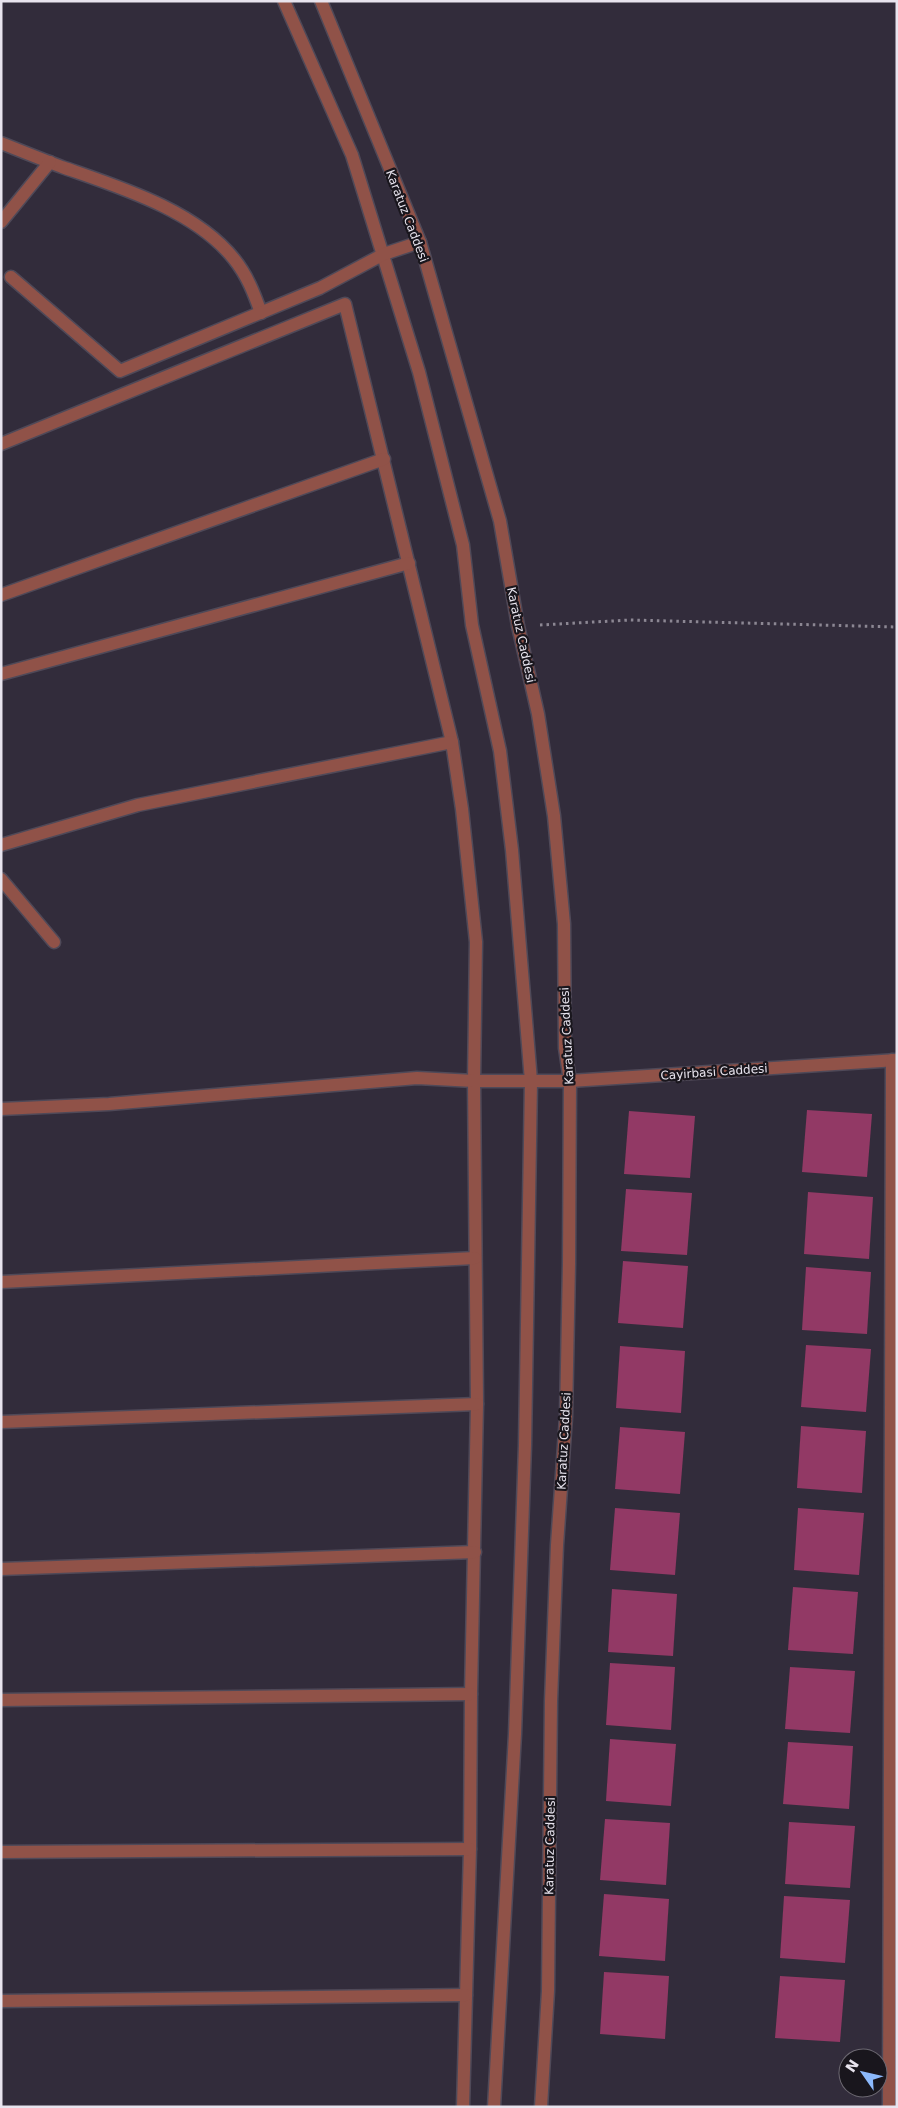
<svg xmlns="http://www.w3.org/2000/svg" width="898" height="2108" font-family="'DejaVu Sans',sans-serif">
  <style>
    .building { fill: #923965 }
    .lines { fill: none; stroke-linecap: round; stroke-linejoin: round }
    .minor-casing { stroke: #4f4958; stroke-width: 15 }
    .path { stroke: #8c8793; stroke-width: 3; stroke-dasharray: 2.5 4; stroke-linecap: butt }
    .minor { stroke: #905248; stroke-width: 12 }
    .labels { text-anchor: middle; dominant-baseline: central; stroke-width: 4.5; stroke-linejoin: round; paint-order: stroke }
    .street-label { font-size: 12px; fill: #e8e4ee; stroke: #19161d }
  </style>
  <rect width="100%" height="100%" fill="#322c3b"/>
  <g class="building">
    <polygon points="807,1110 872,1114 867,1177 802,1172"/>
    <polygon points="629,1111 695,1116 690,1178 624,1174"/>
    <polygon points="626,1189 692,1193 687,1255 621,1251"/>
    <polygon points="808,1192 873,1197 869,1259 804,1254"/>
    <polygon points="623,1261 688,1266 683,1328 618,1323"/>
    <polygon points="806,1267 871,1272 867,1334 802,1330"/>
    <polygon points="806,1345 871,1349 866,1412 801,1407"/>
    <polygon points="620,1346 685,1351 681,1413 616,1408"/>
    <polygon points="801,1426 866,1431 862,1493 797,1488"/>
    <polygon points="620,1427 685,1432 680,1494 615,1489"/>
    <polygon points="615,1508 680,1513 675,1575 610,1570"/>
    <polygon points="798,1508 864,1513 859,1575 794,1570"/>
    <polygon points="793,1587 858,1592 853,1654 788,1650"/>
    <polygon points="612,1589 677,1594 673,1656 608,1652"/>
    <polygon points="610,1663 675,1667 671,1730 606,1725"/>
    <polygon points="790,1667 855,1671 850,1733 785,1729"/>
    <polygon points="610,1739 676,1744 671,1806 606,1801"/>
    <polygon points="788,1742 853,1746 849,1809 783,1804"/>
    <polygon points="605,1819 670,1823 666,1885 600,1880"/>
    <polygon points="789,1822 855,1826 850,1888 785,1884"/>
    <polygon points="604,1894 669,1899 665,1961 599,1956"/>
    <polygon points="784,1896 850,1900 845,1963 780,1958"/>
    <polygon points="604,1972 669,1976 665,2039 600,2034"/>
    <polygon points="780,1976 845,1980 840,2042 775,2038"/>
  </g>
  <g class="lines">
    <g class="minor-casing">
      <g id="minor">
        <polyline points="284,1 352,155 419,372 463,545 472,625 500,751 512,850 531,1081 525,1445 515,1734 494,2107"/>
        <polyline points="321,1 420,242 500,521 518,626 538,714 554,816 564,924 565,1048 570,1081 569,1264 566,1417 557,1545 551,1701 548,1991 541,2107"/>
        <path d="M1,143C21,151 41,159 62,167C119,187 195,210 234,259C247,275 254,293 261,313"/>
        <polyline points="1,222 50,162"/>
        <polyline points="11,277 120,371 320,288 384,254 420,242"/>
        <polyline points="1,444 345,304 452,742 462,809 476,942 474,1081 477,1404 471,1694 470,1849 463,2107"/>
        <polyline points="1,595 384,459"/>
        <polyline points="1,674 409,563"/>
        <polyline points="1,845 138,805 452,742"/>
        <polyline points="1,879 54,942"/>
        <polyline points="1,1109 109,1104 417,1078 474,1081 570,1081 897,1060"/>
        <polyline points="1,1282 475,1258"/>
        <polyline points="1,1422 477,1404"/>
        <polyline points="1,1569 475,1552"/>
        <polyline points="1,1700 471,1694"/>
        <polyline points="1,1852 470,1849"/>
        <polyline points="1,2001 466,1995"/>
        <polyline points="889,2107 892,1060"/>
      </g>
    </g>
    <polyline class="path" points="540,625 630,620 897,627"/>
    <use href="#minor" class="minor"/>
  </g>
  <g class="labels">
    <g class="street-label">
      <text transform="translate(407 216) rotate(69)">Karatuz Caddesi</text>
      <text transform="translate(521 635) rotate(78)">Karatuz Caddesi</text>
      <text transform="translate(567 1036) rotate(-93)">Karatuz Caddesi</text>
      <text transform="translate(714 1072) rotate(-4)">Cayirbasi Caddesi</text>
      <text transform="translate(564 1441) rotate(-87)">Karatuz Caddesi</text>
      <text transform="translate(550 1846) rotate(-89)">Karatuz Caddesi</text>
    </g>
  </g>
  <rect width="898" height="2108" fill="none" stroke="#e8e4ee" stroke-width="5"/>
  <g transform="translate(863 2073) rotate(304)"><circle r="24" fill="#19161d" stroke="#6c6871"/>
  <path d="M0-4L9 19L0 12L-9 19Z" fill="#8cb9fc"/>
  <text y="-8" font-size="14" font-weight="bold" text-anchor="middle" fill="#e8e4ee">N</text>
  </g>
</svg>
